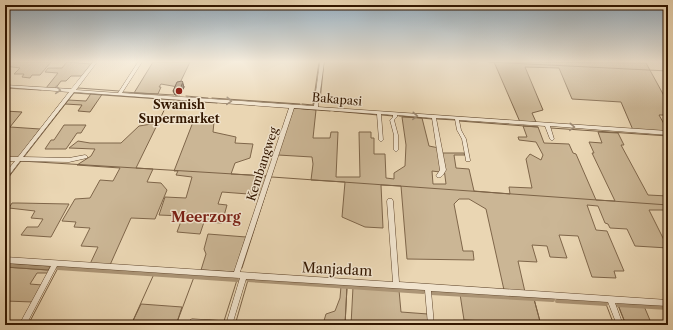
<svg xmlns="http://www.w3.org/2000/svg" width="673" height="330" font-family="'Libre Caslon Text',serif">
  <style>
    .green { fill: #cbb695; stroke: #7f664a }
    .water { fill: #ac9576; stroke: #7c6347 }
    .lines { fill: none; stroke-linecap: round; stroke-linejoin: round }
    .stream { stroke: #7c6347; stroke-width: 1 }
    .canal { stroke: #ac9576; stroke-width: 4 }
    .minor-casing { stroke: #61472d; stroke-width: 1 }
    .minor { fill: #f1e4ce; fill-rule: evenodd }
    .wall { fill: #7e6950; stroke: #331700 }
    .shaded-wall { fill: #665541; stroke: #331700 }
    .building { fill: #927a5d; stroke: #331700 }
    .oneway { stroke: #9c8871 }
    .poi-dot { fill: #8f2418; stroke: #f1e4ce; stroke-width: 1.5 }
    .labels { text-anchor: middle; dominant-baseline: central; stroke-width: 3; stroke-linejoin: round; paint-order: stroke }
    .street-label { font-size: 12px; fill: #331700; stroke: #f1e4ce }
    .poi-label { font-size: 12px; font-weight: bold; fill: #331700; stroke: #f1e4ce }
    .quarter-label { font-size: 14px; font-weight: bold; fill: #7a1f14; stroke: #f1e4ce }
    .near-street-label { font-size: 14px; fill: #331700; stroke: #f1e4ce }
  </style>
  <rect width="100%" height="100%" fill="#ead6b3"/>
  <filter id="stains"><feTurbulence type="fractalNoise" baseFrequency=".005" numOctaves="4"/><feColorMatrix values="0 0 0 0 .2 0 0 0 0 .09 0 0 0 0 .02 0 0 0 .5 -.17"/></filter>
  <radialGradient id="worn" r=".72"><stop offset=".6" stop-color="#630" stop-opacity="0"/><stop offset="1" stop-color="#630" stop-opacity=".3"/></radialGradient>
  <g class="green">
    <polygon points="5,62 51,62 40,75 32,75 30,78 22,77 24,74 14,74 20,68 5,66"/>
    <polygon points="67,62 91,64 82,76 71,76 66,81 61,81 55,89 46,88 58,73 45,72 48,68 62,68"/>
    <polygon points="153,62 190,62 178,87 161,84 159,87 161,87 158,94 134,93"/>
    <polygon points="489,62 646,63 668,103 668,115 659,115 668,131 633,130 621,102 572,99 559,68 525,67 543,110 532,113 536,122 520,122 494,62"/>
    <polygon points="92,92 103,93 90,112 78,111 82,105 65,104 68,100 86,101"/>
    <polygon points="292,108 316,110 313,138 330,138 331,132 338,132 336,177 360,177 359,132 371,132 371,138 374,138 374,154 385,154 386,178 394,179 394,173 405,166 406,145 402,117 422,118 429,146 439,148 442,169 440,172 432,171 433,184 446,184 442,153 464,153 465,155 454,155 456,168 469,169 474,191 510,194 509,187 532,188 526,159 530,154 541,160 543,155 536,142 519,140 518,137 527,137 523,126 538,127 544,143 569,144 573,153 576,154 596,200 615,201 592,153 594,153 589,142 602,143 598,132 618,133 624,145 621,145 648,195 668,196 668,210 649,210 668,248 635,246 627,229 610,228 608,224 605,223 598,206 587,205 596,230 607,231 624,271 614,271 616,278 592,277 578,236 559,235 567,258 550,257 547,246 532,245 537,262 518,261 525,292 504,290 486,209 469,199 459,199 454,204 463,251 473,251 474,260 407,259 401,186 381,185 383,228 365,227 342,217 345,182 311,180 313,164 312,157 278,155"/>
    <polygon points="5,111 22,112 10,127 40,129 18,158 5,158 5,133 7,131 5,131"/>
    <polygon points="193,122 214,122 213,132 236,137 235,143 253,144 250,158 235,163 231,174 267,176 261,195 222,192 218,204 227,205 222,223 204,222 200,234 177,232 183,216 159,215 165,197 186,198 192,177 176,175 178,171 174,171"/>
    <polygon points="158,123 136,168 153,169 147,182 161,183 167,190 155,219 131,218 110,265 90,264 98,247 81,246 90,228 74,227 76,222 62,221 75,199 90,198 100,180 113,181 120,168 77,165 91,156 95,149 69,148 78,141 90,143 121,143 139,126"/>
    <polygon points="64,125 86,125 81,133 77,133 66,149 45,149 51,140 54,140"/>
    <polygon points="12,203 18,203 69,204 51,237 21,235 27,227 38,227 43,219 31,218 35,211 9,208"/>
    <polygon points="208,234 246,237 235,272 201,270 206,254 204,249"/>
    <polygon points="52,264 49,273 37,273 30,284 42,285 33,302 5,301 5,267 48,270"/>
    <polygon points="341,286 347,287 345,325 311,325 323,324 326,314 335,311 340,298"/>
    <polygon points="353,287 399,290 401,312 428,314 429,325 351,325"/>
    <polygon points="460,294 534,299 541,325 486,325 485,321 464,320"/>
    <polygon points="141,304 182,307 176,325 131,325"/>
    <polygon points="618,305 644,306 652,325 626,325"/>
  </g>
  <polygon class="water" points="5,263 50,266 51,266 48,270 5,267"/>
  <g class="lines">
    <g class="stream">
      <polyline points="489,62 668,71"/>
      <polyline points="5,88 41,90"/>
      <polyline points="78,88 119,91"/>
      <polyline points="123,92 174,95"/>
      <polyline points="186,96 208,98"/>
      <polyline points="212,98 300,104"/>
      <polyline points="320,101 324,62"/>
      <polyline points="302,104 313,105 319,62"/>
      <polyline points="294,108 330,111"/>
      <polyline points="334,111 378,115"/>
      <polyline points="382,115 393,116"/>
      <polyline points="399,116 432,119"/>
      <polyline points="437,119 455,120"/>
      <polyline points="459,121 538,127"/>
      <polyline points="158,123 169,100"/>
      <polyline points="551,128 668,136"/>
      <polyline points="24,157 74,93 217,103"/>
      <polyline points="272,177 668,205"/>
      <polyline points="5,182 21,161 266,176"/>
      <polyline points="242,268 277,158"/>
      <polyline points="534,299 541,325"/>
      <polyline points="606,304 614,325"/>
      <polyline points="618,305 626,325"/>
      <polyline points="224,321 237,280"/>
      <polyline points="28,325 58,268"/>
      <polyline points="131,325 154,274"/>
      <polyline points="176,325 194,277"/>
      <polyline points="235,325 248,280"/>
      <polyline points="345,325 347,287"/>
    </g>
    <g class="canal">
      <polyline points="58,268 237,280"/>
      <polyline points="248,280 423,292"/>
      <polyline points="431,293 553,300"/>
      <polyline points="557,301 606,304"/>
      <polyline points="618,305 668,308"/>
    </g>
    <g class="minor-casing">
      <path id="minor" d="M93,62H97L76,90L118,93L138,62H142L122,93L314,106L320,62H324L318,107L668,131V135L550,126L554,139L552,141L550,139L545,126L459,120L461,130L466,139L470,160V161H466V160L462,139L457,130L455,119L436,118L446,170C444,173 442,179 437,177L436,176L440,170L432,118L397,115V117L394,120L398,135V150L396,152L394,150V135L390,120L393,117V115L381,114L383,140L381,142L379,140L377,114L294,108L240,272L393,282L387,201L388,199H392L393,201L399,282L668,300V306L615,303L623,325H617L608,302L431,291L434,325H428L425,290L246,279L232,325H191L190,324L189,322L190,320L192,319L227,321L240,278L57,266L26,325H19L51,266L5,263V257L234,272L289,108L74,92L23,157L69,158L85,155L87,156V158L69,162L20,161L7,178L5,179V173L15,161H5V157H18L69,92L5,87V85L71,89Z"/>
    </g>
    <use href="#minor" class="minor"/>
  </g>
  <polygon class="wall" points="182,81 184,87 180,95 175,95 173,91"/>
  <polygon class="shaded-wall" points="182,81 184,87 180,95 179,91"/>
  <polygon class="building" points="182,81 183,82 179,91 173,91 177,82"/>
  <defs><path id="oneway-chevron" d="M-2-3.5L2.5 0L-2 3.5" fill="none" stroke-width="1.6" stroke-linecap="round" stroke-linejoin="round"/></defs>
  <g class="oneway">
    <use href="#oneway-chevron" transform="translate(58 90) rotate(5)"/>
    <use href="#oneway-chevron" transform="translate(229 101) rotate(4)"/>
    <use href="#oneway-chevron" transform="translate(415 116) rotate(4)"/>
    <use href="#oneway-chevron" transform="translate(572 127) rotate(4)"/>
  </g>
  <linearGradient id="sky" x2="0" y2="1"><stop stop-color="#90a8ba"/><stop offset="0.57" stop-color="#f6eddd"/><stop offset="1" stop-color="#f6eddd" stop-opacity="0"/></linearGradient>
  <rect width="673" height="108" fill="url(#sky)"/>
  <circle class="poi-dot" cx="179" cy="91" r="4"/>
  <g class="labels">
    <g class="street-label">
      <text transform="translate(337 99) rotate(5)">Bakapasi</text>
      <text transform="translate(262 164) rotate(-72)">Kembangweg</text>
    </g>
    <g class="poi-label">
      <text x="179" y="104">Swanish<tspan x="179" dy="14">Supermarket</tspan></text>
    </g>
    <g class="quarter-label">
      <text x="206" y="217">Meerzorg</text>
    </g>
    <g class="near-street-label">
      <text transform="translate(337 269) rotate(3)">Manjadam</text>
    </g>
  </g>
  <rect width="673" height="330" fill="none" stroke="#ead6b3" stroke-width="20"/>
  <rect x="6" y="6" width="661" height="318" fill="none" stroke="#331700" stroke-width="2"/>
  <rect x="10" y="10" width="653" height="310" fill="none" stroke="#331700"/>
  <rect width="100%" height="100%" filter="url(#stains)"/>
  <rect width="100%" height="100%" fill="url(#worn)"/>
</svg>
